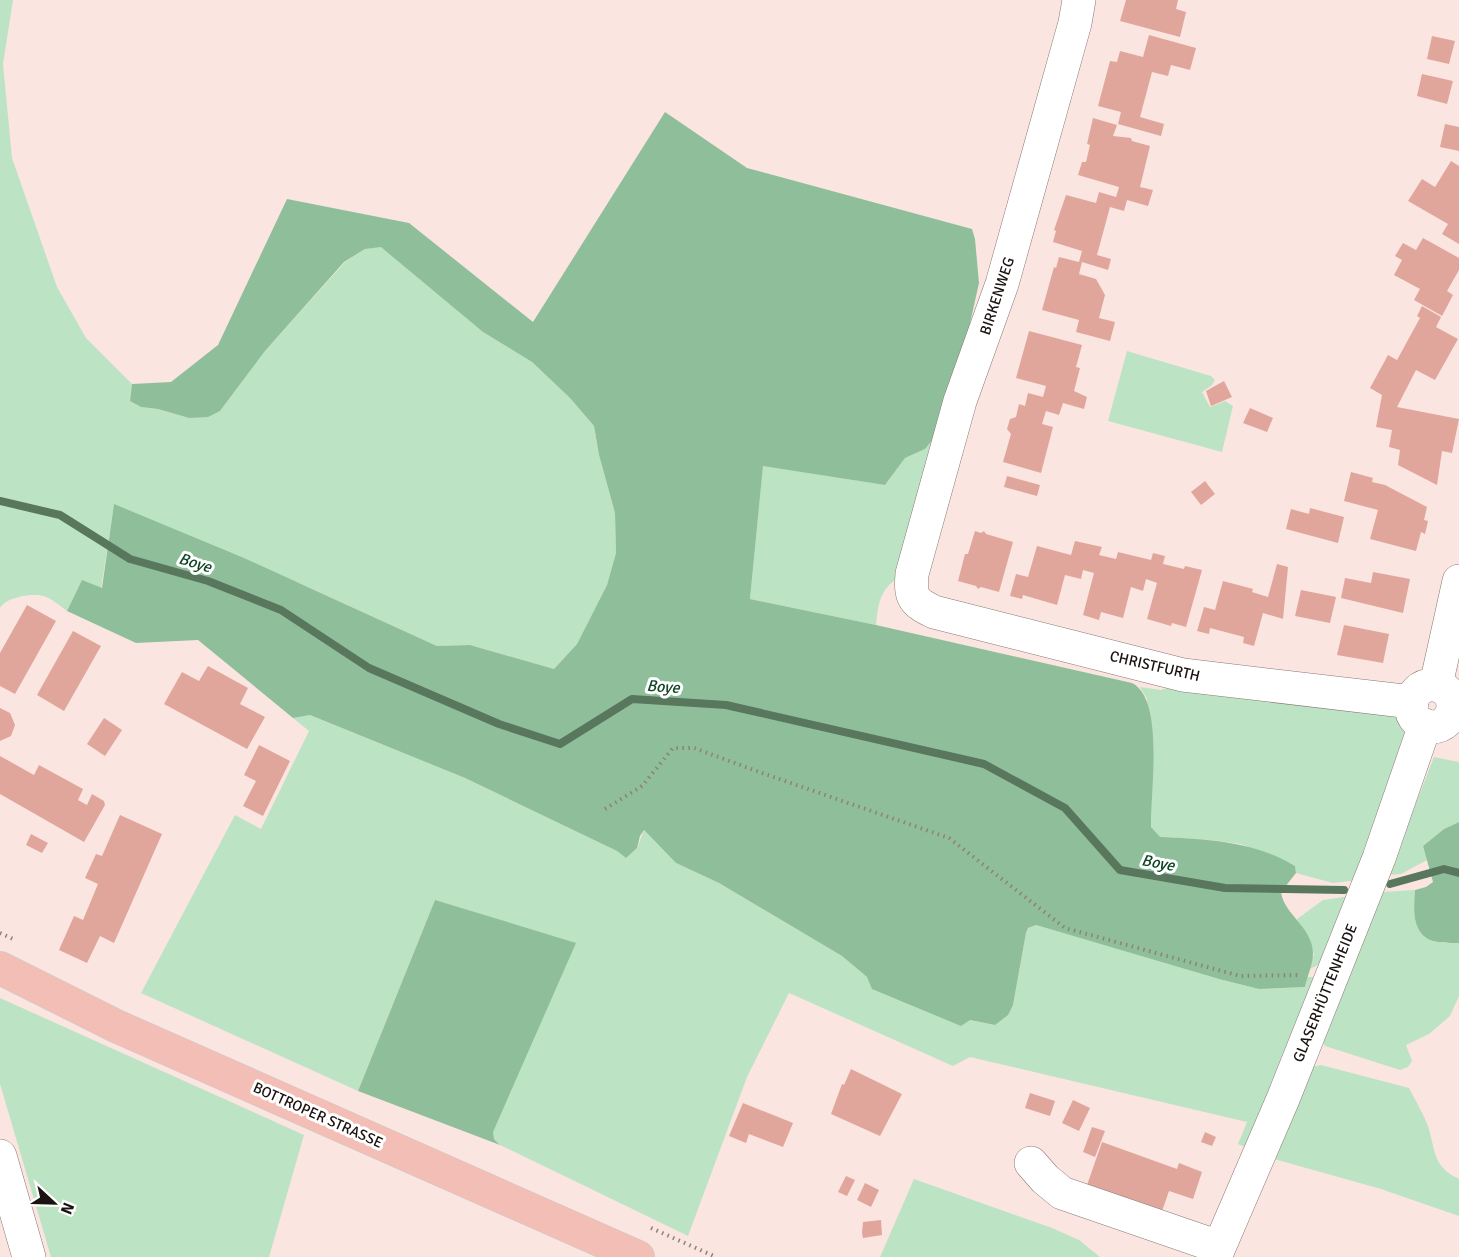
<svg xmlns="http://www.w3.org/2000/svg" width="1459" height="1257" font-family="Signika,sans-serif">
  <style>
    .green { fill: #bde3c5 }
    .forest { fill: #8fbf9a }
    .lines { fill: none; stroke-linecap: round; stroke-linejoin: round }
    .stream { stroke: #58775d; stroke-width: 8 }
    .building { fill: #e1a69b }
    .minor-casing { stroke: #8b7874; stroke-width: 34 }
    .major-casing { stroke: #cdcbcb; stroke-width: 34 }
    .path { stroke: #8f807d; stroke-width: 4; stroke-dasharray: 1.5 4.5; stroke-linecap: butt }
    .minor { stroke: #fff; stroke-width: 33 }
    .major { stroke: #f2beb5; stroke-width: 33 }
    .labels { text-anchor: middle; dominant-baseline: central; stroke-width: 6; stroke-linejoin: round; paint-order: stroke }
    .street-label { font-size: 15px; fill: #1a1311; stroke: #fff }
    .water-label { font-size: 16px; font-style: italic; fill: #0d4421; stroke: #fff }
  </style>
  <rect width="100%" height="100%" fill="#fbe5e1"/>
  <g class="green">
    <path d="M0,0H13L3,64L12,158L57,287L86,338L132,384L130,401L141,407L158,409L189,418L220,411L265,351L345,262L365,249L381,246L483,332L532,362L570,398L594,426L599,455L615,513L616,553L607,585L577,644L554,669L470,645L437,646L308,587L114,505L101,589L82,581L67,611C61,607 54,600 46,597C35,592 6,597 0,608Z"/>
    <polygon points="1127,351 1211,376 1215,380 1212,385 1202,392 1210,407 1225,401 1233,406 1222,452 1108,421"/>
    <path d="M936,436L895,580C879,592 878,606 876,625L750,599L763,465L885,485L905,458L925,449Z"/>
    <polygon points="1140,687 1161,690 1167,688 1397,713 1403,724 1406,739 1359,880 1333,883 1296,873 1295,866 1241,844 1212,840 1159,837 1151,827 1147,699"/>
    <polygon points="310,715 465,778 617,851 626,858 637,848 644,830 676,863 719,883 842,956 867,977 970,1020 995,1025 1013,1005 1026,933 1028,928 1036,925 1219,979 1259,989 1305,987 1307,977 1313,977 1315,982 1245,1147 1238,1144 1247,1122 970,1057 953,1066 789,993 747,1077 688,1236 500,1145 494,1139 435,900 358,1091 141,993 235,815 261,829 309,731 293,718"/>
    <polygon points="1434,757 1459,762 1459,822 1444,829 1423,846 1427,860 1401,874 1388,875"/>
    <path d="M1415,890C1414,907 1411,931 1430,940C1438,943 1450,943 1459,943V996L1450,1016L1429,1034L1406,1045L1412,1061L1408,1067L1400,1070L1325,1046L1322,1040L1381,892Z"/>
    <polygon points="1351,896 1320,964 1310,969 1314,954 1297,919 1323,900"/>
    <polygon points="0,998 304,1135 269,1257 51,1257 0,1084"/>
    <path d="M1321,1065L1409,1088C1415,1100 1423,1113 1428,1126C1436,1151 1432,1166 1459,1179V1216L1381,1189L1274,1159L1312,1067Z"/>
    <polygon points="914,1179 1052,1228 1079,1240 1100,1257 880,1257"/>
  </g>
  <g class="forest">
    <path d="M665,112L747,168L972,229L975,239L979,283L956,386L936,436L925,449L905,458L885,485L763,466L750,599L876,625L1132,683C1165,699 1150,794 1151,827L1160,837C1207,839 1253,841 1295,866L1296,873L1281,892C1284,915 1313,927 1313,954C1313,964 1307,977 1305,987L1259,989L1219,979L1036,925L1028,928L1026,933L1013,1005L1008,1015L995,1025L970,1020L961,1026L872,989L867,977L842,956L719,883L676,863L644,830L640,836L637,848L626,858L617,851L465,778L310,715L293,718L198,640L136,643L67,611L82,580L102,588L114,504L244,558L437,646L470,645L554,669L577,644L607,585L616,553L615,513L599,455L594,426L570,398L532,362L483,332L381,247L365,249L344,262L265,351L220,411L208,417L189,418L158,409L141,407L130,401L132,384L171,382L218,345L287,199L409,223L533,322Z"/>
    <path d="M1459,822V943C1450,943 1438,943 1430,940C1411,931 1414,907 1415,890L1426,887L1433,882L1423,846L1444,829Z"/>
    <polygon points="435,900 576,943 493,1132 494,1139 500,1145 358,1091"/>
  </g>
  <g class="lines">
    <g class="stream">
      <polyline points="0,501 60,515 130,559 208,581 281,610 369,668 499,724 560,744 632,699 726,705 984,764 1065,808 1120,870 1225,888 1344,890"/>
      <polyline points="1390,884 1444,869 1459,873"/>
    </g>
  </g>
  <g class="building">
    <polygon points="1126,0 1178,0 1176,9 1186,12 1180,37 1120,21"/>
    <polygon points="1149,35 1196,48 1190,70 1171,65 1168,76 1152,72 1140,117 1164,124 1161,136 1118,124 1121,112 1098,106 1110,61 1117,62 1120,51 1143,57"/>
    <polygon points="1432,36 1455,41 1449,64 1427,59"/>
    <polygon points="1422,74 1453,81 1447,104 1417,96"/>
    <polygon points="1093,118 1117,125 1113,136 1131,138 1132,141 1150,146 1140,187 1153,190 1148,206 1127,200 1124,211 1110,207 1097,255 1111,259 1108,270 1082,262 1079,274 1096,279 1105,295 1099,318 1115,322 1110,341 1076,332 1079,320 1042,310 1054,267 1056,268 1059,257 1079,262 1082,251 1053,242 1056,231 1054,230 1066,195 1096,203 1099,192 1116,197 1119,187 1078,175 1082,162 1086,162 1090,145 1087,144"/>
    <polygon points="1445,124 1459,127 1459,151 1440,147"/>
    <polygon points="1451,161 1459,166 1459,244 1442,234 1448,224 1408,201 1422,179 1435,187"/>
    <polygon points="1423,238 1459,258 1459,270 1447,291 1453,295 1442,316 1414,300 1420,289 1394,275 1402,260 1395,256 1403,243 1416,250"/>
    <polygon points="1422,306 1441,317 1436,327 1458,339 1435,380 1416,370 1397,407 1459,419 1452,453 1442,451 1437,485 1398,465 1400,450 1389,447 1392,430 1376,427 1382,395 1370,388 1388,355 1397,360 1420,318 1417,316"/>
    <polygon points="1029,331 1082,345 1076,367 1080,368 1074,391 1087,397 1084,409 1063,403 1059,415 1046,411 1042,424 1053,427 1041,473 1003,462 1011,434 1007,429 1010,419 1016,417 1019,404 1025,406 1028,393 1043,397 1046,386 1016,378"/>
    <polygon points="1224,381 1232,397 1211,406 1206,391"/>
    <polygon points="1250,408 1273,418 1267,432 1243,423"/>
    <polygon points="1351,472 1373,478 1372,482 1385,485 1427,507 1424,520 1428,521 1425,534 1421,532 1416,551 1370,539 1378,510 1344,501"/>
    <polygon points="1007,476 1040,485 1037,496 1004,487"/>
    <polygon points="1205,481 1215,494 1201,505 1191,492"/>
    <polygon points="1310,508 1344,517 1338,543 1286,529 1291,509 1309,514"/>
    <polygon points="975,531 981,533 984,531 986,534 1013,542 999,592 981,587 978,589 976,586 958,581 965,554 968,554"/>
    <polygon points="1075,541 1102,547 1099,555 1116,559 1118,552 1151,560 1153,553 1165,556 1163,564 1184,569 1185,566 1202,570 1186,627 1172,623 1171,626 1147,619 1157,583 1146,579 1143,591 1131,587 1123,618 1101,612 1099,620 1083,615 1094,573 1083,570 1081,579 1065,575 1057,605 1023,595 1022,599 1010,596 1016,574 1028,577 1037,546 1071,555"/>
    <polygon points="1277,564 1288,567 1283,619 1263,613 1254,646 1243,643 1244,637 1210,628 1209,634 1197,631 1204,607 1215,610 1223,581 1253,589 1252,592 1268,597"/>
    <polygon points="1373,572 1410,579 1403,613 1341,598 1345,578 1371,583"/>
    <polygon points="1301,590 1336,597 1330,623 1295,616"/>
    <polygon points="27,605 56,621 15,694 0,686 0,653"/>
    <polygon points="1344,625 1389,634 1383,663 1337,655"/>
    <polygon points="73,631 101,646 64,711 37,695"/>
    <polygon points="208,666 248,688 240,704 265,717 247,749 164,704 182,672 199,681"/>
    <polygon points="0,708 10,713 15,725 11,736 0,741"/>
    <polygon points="104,718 122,730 105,756 87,744"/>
    <polygon points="259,745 290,761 263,816 243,806 256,781 244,775"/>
    <polygon points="0,756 34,775 39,765 83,789 78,800 87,805 92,794 104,801 105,805 84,842 0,794"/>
    <polygon points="120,815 162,834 114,943 100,936 87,963 59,950 74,916 83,920 98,884 85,878 96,854 102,856"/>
    <polygon points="31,834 48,843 42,853 26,845"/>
    <polygon points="851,1069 902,1094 880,1136 831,1114 842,1084 844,1085"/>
    <polygon points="1030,1093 1055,1101 1050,1116 1025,1108"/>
    <polygon points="1073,1100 1090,1108 1079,1131 1062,1123"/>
    <polygon points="743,1103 793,1123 783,1147 749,1134 746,1143 729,1136"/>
    <polygon points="1092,1127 1105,1131 1095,1157 1083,1152"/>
    <polygon points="1205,1132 1216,1137 1212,1146 1201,1142"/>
    <polygon points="1102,1142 1177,1169 1179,1163 1202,1172 1193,1199 1169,1191 1160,1217 1085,1191"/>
    <polygon points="846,1176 855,1180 847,1196 838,1192"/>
    <polygon points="865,1183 879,1190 871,1207 857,1200"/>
    <polygon points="881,1220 882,1235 863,1238 862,1233 863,1222"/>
  </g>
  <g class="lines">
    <g class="minor-casing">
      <g id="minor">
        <path d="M1079,0L1075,23L1002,284L960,401L912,574C910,597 913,602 934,612L1183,675L1412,702"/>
        <polyline points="1436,685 1459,581"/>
        <circle cx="1432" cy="706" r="21"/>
        <polyline points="0,1156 29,1257"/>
        <polyline points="1031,1163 1045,1179 1062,1193 1219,1247"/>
        <polyline points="1215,1257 1283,1099 1379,858 1425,725"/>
      </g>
    </g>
    <g class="major-casing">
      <polyline id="major" points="0,968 116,1026 638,1257"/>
    </g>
    <g class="path">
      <polyline points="605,809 642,786 673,748 694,748 762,773 949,838 1065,928 1240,976 1301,975"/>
      <polyline points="0,933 13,939"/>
      <polyline points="651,1228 716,1257"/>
    </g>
    <use href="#minor" class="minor"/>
    <use href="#major" class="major"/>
  </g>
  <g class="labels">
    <g class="street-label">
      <text transform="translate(997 296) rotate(-72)">BIRKENWEG</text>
      <text transform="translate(1155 666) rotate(13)">CHRISTFURTH</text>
      <text transform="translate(1325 993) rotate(-68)">GLASERHÜTTENHEIDE</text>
      <text transform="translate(318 1115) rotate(24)">BOTTROPER STRASSE</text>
    </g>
    <g class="water-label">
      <text transform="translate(195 563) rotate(17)">Boye</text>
      <text transform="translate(663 687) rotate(4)">Boye</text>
      <text transform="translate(1158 863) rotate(10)">Boye</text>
    </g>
  </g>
  <g transform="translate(54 1203) rotate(112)" stroke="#ffffff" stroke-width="4.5" paint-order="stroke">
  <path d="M0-4.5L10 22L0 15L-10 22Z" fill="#1a1311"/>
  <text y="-9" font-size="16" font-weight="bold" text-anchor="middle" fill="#1a1311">N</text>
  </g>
</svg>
